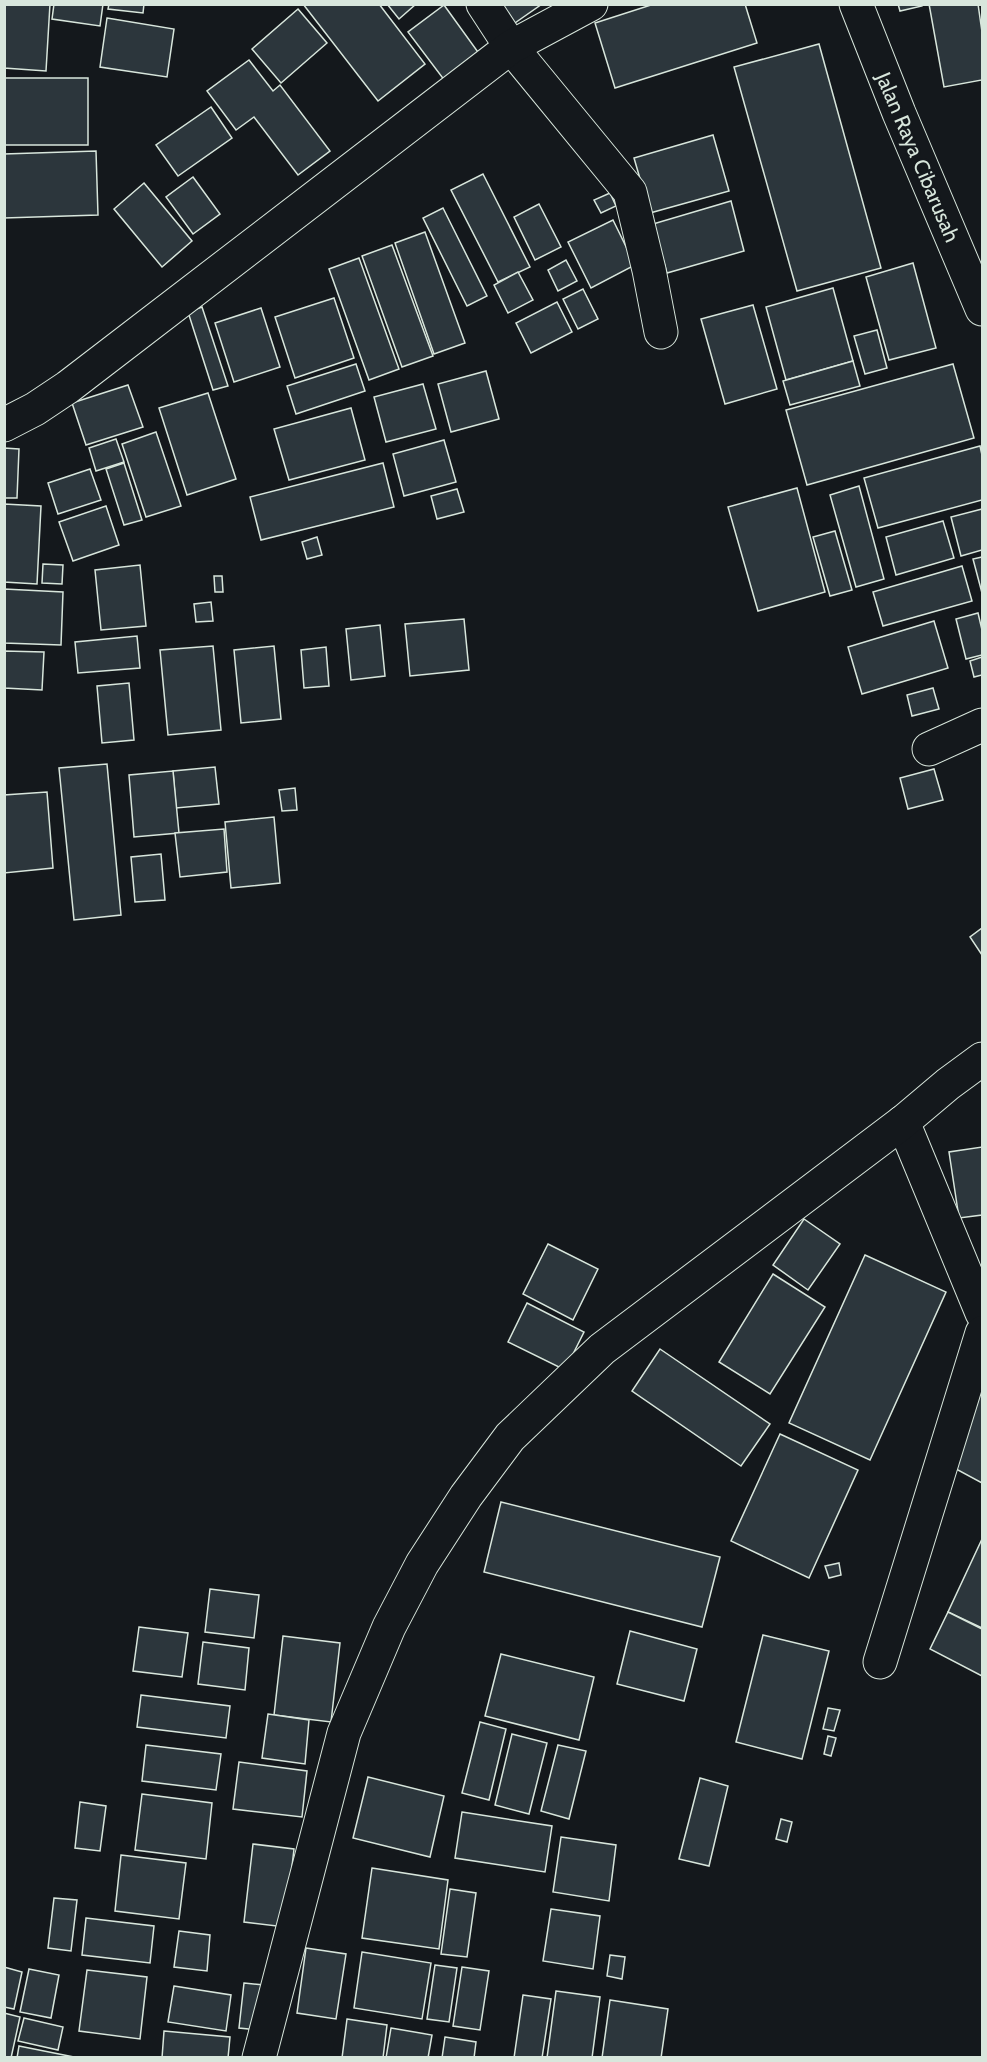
<svg xmlns="http://www.w3.org/2000/svg" width="987" height="2062" font-family="Cabin,sans-serif">
  <style>
    .building { fill: #2c363c; stroke: #d8e6dc; stroke-width: 1.5 }
    .lines { fill: none; stroke-linecap: round; stroke-linejoin: round }
    .minor-casing { stroke: #d8e6dc; stroke-width: 35 }
    .major-casing { stroke: #d8e6dc; stroke-width: 35 }
    .minor { stroke: #14181c; stroke-width: 33 }
    .major { stroke: #14181c; stroke-width: 33 }
    .labels { text-anchor: middle; dominant-baseline: central; stroke-width: 4.5; stroke-linejoin: round; paint-order: stroke }
    .street-label { font-size: 21px; fill: #d8e6dc; stroke: #14181c }
  </style>
  <rect width="100%" height="100%" fill="#14181c"/>
  <g class="building">
    <polygon points="4,4 50,4 46,71 4,68"/>
    <polygon points="54,4 103,4 100,26 52,19"/>
    <polygon points="109,4 144,4 143,13 108,9"/>
    <polygon points="303,4 379,4 425,64 378,101"/>
    <polygon points="387,4 416,4 399,19"/>
    <polygon points="498,4 542,4 512,25"/>
    <polygon points="654,4 745,4 757,43 615,88 595,23"/>
    <polygon points="898,4 922,4 922,6 900,11"/>
    <polygon points="929,4 978,4 982,32 982,80 944,87"/>
    <polygon points="444,5 483,59 448,85 408,32"/>
    <polygon points="298,9 327,43 281,83 252,49"/>
    <polygon points="107,18 174,29 167,77 100,67"/>
    <polygon points="819,44 881,268 797,291 734,67"/>
    <polygon points="249,60 273,91 280,85 330,151 298,175 254,117 236,130 207,91"/>
    <rect x="4" y="78" width="84" height="67"/>
    <polygon points="211,107 232,138 178,176 156,145"/>
    <polygon points="713,135 729,191 650,213 634,158"/>
    <polygon points="96,151 98,215 4,218 4,154"/>
    <polygon points="483,174 530,267 498,282 451,190"/>
    <polygon points="193,177 220,214 193,234 166,197"/>
    <polygon points="144,183 192,241 162,267 114,209"/>
    <polygon points="610,193 616,206 601,213 594,200"/>
    <polygon points="731,201 744,251 667,273 653,224"/>
    <polygon points="539,204 561,247 535,260 514,217"/>
    <polygon points="443,208 487,296 467,306 423,218"/>
    <polygon points="613,220 635,265 591,288 568,242"/>
    <polygon points="425,232 465,343 434,354 395,243"/>
    <polygon points="392,245 433,356 402,367 362,256"/>
    <polygon points="359,258 399,369 369,380 329,269"/>
    <polygon points="566,260 577,281 558,291 548,270"/>
    <polygon points="913,263 936,348 889,360 866,277"/>
    <polygon points="518,272 533,300 508,313 494,285"/>
    <polygon points="833,288 853,361 786,380 766,307"/>
    <polygon points="583,289 598,319 578,329 563,299"/>
    <polygon points="334,298 354,358 295,378 275,317"/>
    <polygon points="557,302 572,332 531,353 516,323"/>
    <polygon points="753,305 777,389 725,404 701,319"/>
    <polygon points="202,307 228,386 213,390 188,312"/>
    <polygon points="261,308 280,367 234,382 215,323"/>
    <polygon points="877,330 887,368 865,374 854,336"/>
    <polygon points="853,361 860,386 790,405 783,381"/>
    <polygon points="356,364 365,391 296,414 287,386"/>
    <polygon points="953,364 974,438 807,485 786,410"/>
    <polygon points="486,371 499,419 451,432 438,384"/>
    <polygon points="423,384 436,429 386,442 374,397"/>
    <polygon points="128,385 143,427 86,445 72,403"/>
    <polygon points="208,393 236,479 187,495 159,408"/>
    <polygon points="351,408 365,460 289,480 274,429"/>
    <polygon points="156,432 181,506 146,517 122,444"/>
    <polygon points="116,439 124,462 96,471 89,448"/>
    <polygon points="444,440 456,482 404,496 393,454"/>
    <polygon points="980,446 982,455 982,500 878,528 864,478"/>
    <polygon points="4,448 19,449 17,498 4,498"/>
    <polygon points="124,463 142,520 124,525 106,469"/>
    <polygon points="383,463 394,507 261,540 250,497"/>
    <polygon points="90,469 101,500 58,514 48,483"/>
    <polygon points="859,486 884,579 856,587 830,495"/>
    <polygon points="797,488 825,592 758,611 728,507"/>
    <polygon points="457,489 464,512 437,519 431,496"/>
    <polygon points="4,504 41,506 37,584 4,582"/>
    <polygon points="106,506 119,545 73,561 59,522"/>
    <polygon points="982,509 982,550 961,556 951,517"/>
    <polygon points="943,521 954,558 896,575 886,537"/>
    <polygon points="835,531 852,590 830,596 813,537"/>
    <polygon points="317,537 322,555 307,559 302,542"/>
    <polygon points="982,557 982,593 973,559"/>
    <polygon points="43,564 63,565 62,584 42,583"/>
    <polygon points="140,565 146,626 101,630 95,570"/>
    <polygon points="962,566 972,601 883,626 873,592"/>
    <polygon points="214,576 222,576 223,592 215,592"/>
    <polygon points="4,589 63,592 61,645 4,643"/>
    <polygon points="211,602 213,621 196,622 194,604"/>
    <polygon points="978,613 982,630 982,655 966,659 956,619"/>
    <polygon points="464,619 469,670 410,676 405,624"/>
    <polygon points="934,621 948,668 862,694 848,647"/>
    <polygon points="380,625 385,676 351,680 346,629"/>
    <polygon points="137,636 140,668 78,673 75,642"/>
    <polygon points="213,646 221,730 168,735 160,650"/>
    <polygon points="274,646 281,719 241,723 234,650"/>
    <polygon points="326,647 329,686 304,688 301,650"/>
    <polygon points="4,651 44,652 42,690 4,688"/>
    <polygon points="982,657 982,675 974,677 970,661"/>
    <polygon points="129,683 134,740 102,743 97,686"/>
    <polygon points="933,688 939,709 912,716 907,695"/>
    <polygon points="107,764 121,915 74,920 59,768"/>
    <polygon points="215,767 219,804 176,808 173,771"/>
    <polygon points="934,769 943,800 908,809 900,778"/>
    <polygon points="173,771 179,833 134,837 129,775"/>
    <polygon points="295,788 297,810 282,811 279,790"/>
    <polygon points="47,792 53,868 4,873 4,795"/>
    <polygon points="274,817 280,883 231,888 225,822"/>
    <polygon points="224,829 227,872 180,877 175,833"/>
    <polygon points="161,854 165,900 135,902 131,857"/>
    <polygon points="982,928 982,955 970,937"/>
    <polygon points="982,1147 982,1215 959,1218 949,1152"/>
    <polygon points="804,1219 840,1244 808,1290 773,1265"/>
    <polygon points="548,1244 598,1269 573,1320 523,1294"/>
    <polygon points="865,1255 946,1292 870,1460 789,1423"/>
    <polygon points="773,1274 825,1307 770,1394 719,1362"/>
    <polygon points="527,1303 584,1332 565,1370 508,1342"/>
    <polygon points="660,1349 770,1424 741,1466 632,1391"/>
    <polygon points="980,1392 982,1393 982,1483 943,1462"/>
    <polygon points="780,1434 858,1470 809,1578 731,1541"/>
    <polygon points="501,1502 720,1557 702,1627 484,1572"/>
    <polygon points="982,1539 982,1628 948,1612"/>
    <polygon points="839,1563 841,1575 829,1578 825,1566"/>
    <polygon points="210,1589 259,1595 254,1638 205,1632"/>
    <polygon points="948,1612 982,1629 982,1676 930,1649"/>
    <polygon points="139,1627 188,1633 182,1677 133,1671"/>
    <polygon points="630,1631 697,1649 684,1701 617,1684"/>
    <polygon points="763,1635 829,1651 802,1759 736,1742"/>
    <polygon points="283,1636 340,1643 331,1722 274,1715"/>
    <polygon points="203,1642 249,1648 245,1690 198,1684"/>
    <polygon points="501,1654 594,1677 579,1740 485,1716"/>
    <polygon points="141,1695 230,1706 226,1738 137,1727"/>
    <polygon points="828,1708 840,1710 834,1731 823,1729"/>
    <polygon points="268,1714 309,1720 305,1764 262,1758"/>
    <polygon points="480,1722 506,1729 489,1800 462,1793"/>
    <polygon points="512,1734 547,1743 529,1814 495,1805"/>
    <polygon points="828,1736 836,1738 831,1756 824,1754"/>
    <polygon points="146,1745 221,1754 216,1790 142,1781"/>
    <polygon points="558,1745 586,1751 569,1819 541,1811"/>
    <polygon points="239,1762 307,1771 302,1817 233,1809"/>
    <polygon points="368,1777 444,1796 430,1857 353,1838"/>
    <polygon points="700,1778 728,1786 709,1866 679,1859"/>
    <polygon points="142,1794 212,1803 206,1859 135,1850"/>
    <polygon points="80,1802 106,1806 100,1851 75,1848"/>
    <polygon points="462,1812 552,1826 545,1872 455,1858"/>
    <polygon points="781,1819 792,1822 787,1842 776,1839"/>
    <polygon points="561,1837 616,1845 609,1901 553,1892"/>
    <polygon points="253,1844 294,1849 285,1927 244,1922"/>
    <polygon points="121,1855 186,1863 179,1919 115,1911"/>
    <polygon points="372,1868 448,1880 439,1949 362,1938"/>
    <polygon points="450,1889 476,1893 467,1957 441,1954"/>
    <polygon points="54,1898 77,1900 71,1951 48,1948"/>
    <polygon points="551,1909 600,1916 593,1969 543,1961"/>
    <polygon points="86,1918 154,1926 150,1963 82,1955"/>
    <polygon points="179,1931 210,1935 207,1971 174,1967"/>
    <polygon points="306,1948 346,1954 336,2019 297,2013"/>
    <polygon points="362,1952 431,1963 422,2019 354,2008"/>
    <polygon points="610,1955 625,1957 622,1979 607,1976"/>
    <polygon points="435,1965 457,1968 449,2022 427,2019"/>
    <polygon points="4,1967 22,1972 14,2009 4,2007"/>
    <polygon points="462,1967 489,1971 480,2030 453,2026"/>
    <polygon points="29,1969 59,1975 51,2018 20,2012"/>
    <polygon points="87,1970 147,1977 140,2039 79,2031"/>
    <polygon points="244,1983 264,1985 259,2030 239,2028"/>
    <polygon points="174,1986 231,1995 226,2031 168,2022"/>
    <polygon points="556,1991 600,1997 592,2058 547,2058"/>
    <polygon points="523,1995 551,1999 542,2058 514,2058"/>
    <polygon points="610,2000 668,2009 661,2058 602,2058"/>
    <polygon points="4,2013 20,2017 11,2058 4,2058"/>
    <polygon points="24,2018 63,2027 58,2050 18,2041"/>
    <polygon points="347,2019 387,2025 383,2058 342,2058"/>
    <polygon points="391,2028 432,2035 428,2058 386,2058"/>
    <polygon points="164,2031 230,2037 228,2058 162,2058"/>
    <polygon points="445,2037 476,2042 474,2058 442,2058"/>
    <polygon points="19,2046 74,2057 17,2058"/>
  </g>
  <g class="lines">
    <g class="minor-casing">
      <g id="minor">
        <polyline points="483,4 511,47 630,192 649,270 661,332"/>
        <polyline points="4,425 35,409 68,387 511,47 591,4"/>
        <polyline points="929,749 982,725"/>
        <polyline points="903,1122 982,1313"/>
        <polyline points="880,1662 982,1333"/>
        <polyline points="259,2058 344,1733 389,1627 422,1564 466,1496 510,1437 602,1349 903,1122 948,1084 982,1059"/>
      </g>
    </g>
    <g class="major-casing">
      <polyline id="major" points="856,4 899,113 982,309"/>
    </g>
    <use href="#minor" class="minor"/>
    <use href="#major" class="major"/>
  </g>
  <g class="labels">
    <g class="street-label">
      <text transform="translate(918 157) rotate(67)">Jalan Raya Cibarusah</text>
    </g>
  </g>
  <rect width="987" height="2062" fill="none" stroke="#d8e6dc" stroke-width="12"/>
</svg>
